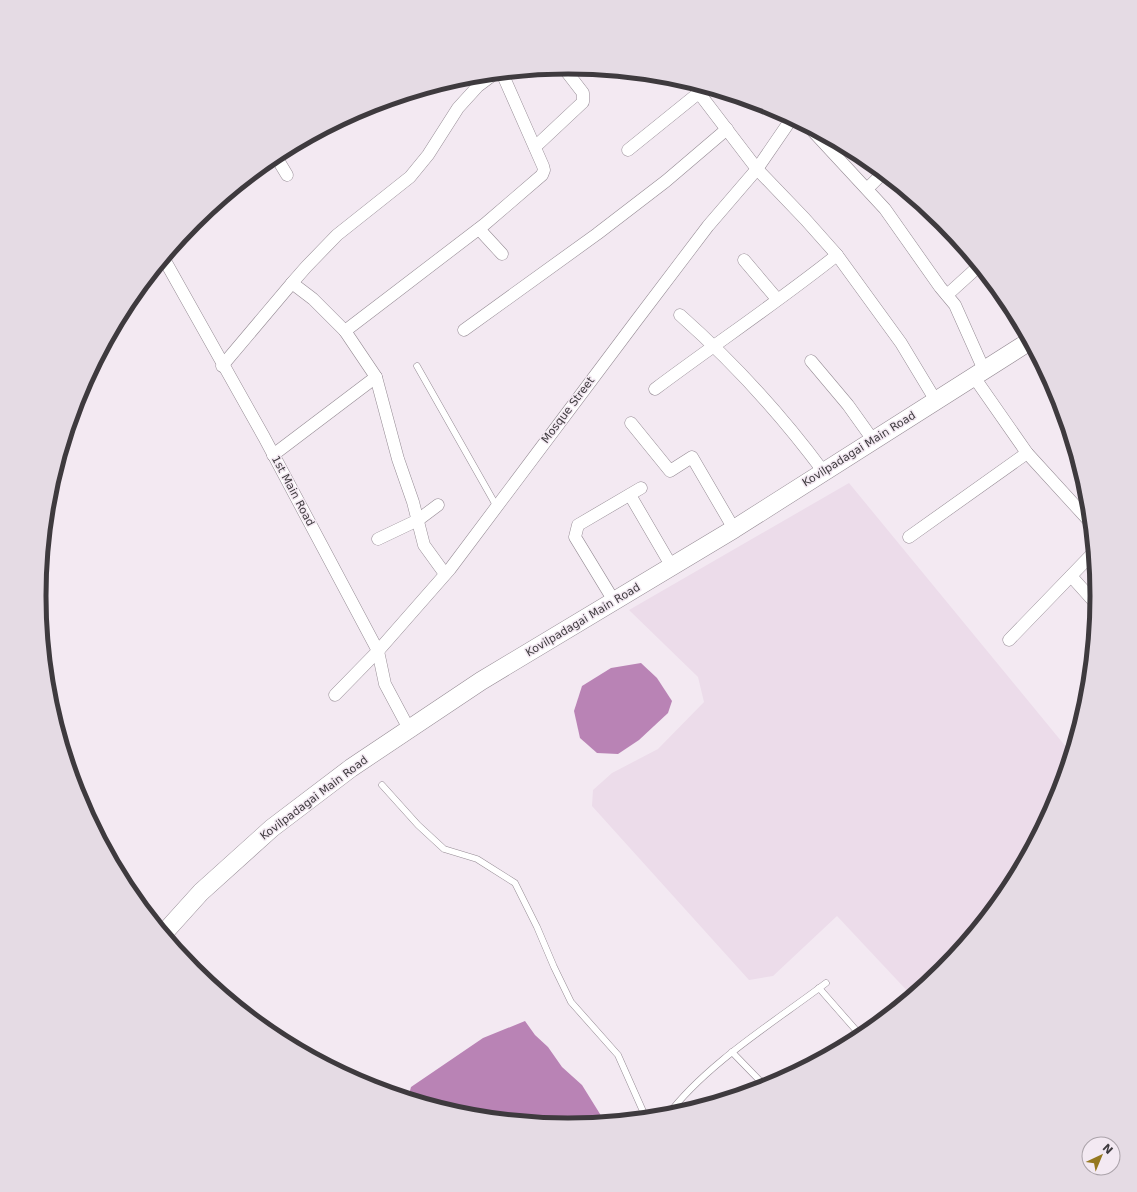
<svg xmlns="http://www.w3.org/2000/svg" width="1137" height="1192" font-family="'DejaVu Sans',sans-serif">
  <style>
    .built { fill: #ecdcea }
    .water { fill: #b983b5 }
    .lines { fill: none; stroke-linecap: round; stroke-linejoin: round }
    .lane-casing { stroke: #958b94; stroke-width: 7 }
    .street-casing { stroke: #958b94; stroke-width: 13 }
    .secondary-casing { stroke: #958b94; stroke-width: 19 }
    .lane { stroke: #fff; stroke-width: 6 }
    .street { stroke: #fff; stroke-width: 12 }
    .secondary { stroke: #fff; stroke-width: 18 }
    .labels { text-anchor: middle; dominant-baseline: central; stroke-width: 3; stroke-linejoin: round; paint-order: stroke }
    .street-label { font-size: 11px; fill: #3e3a3e; stroke: #f3e9f2 }
    .rim { fill: none; stroke: #3e3a3e; stroke-width: 5 }
  </style>
  <rect width="100%" height="100%" fill="#f3e9f2"/>
  <polygon class="built" points="849,483 1071,753 1058,799 1009,890 943,971 912,996 837,916 773,976 749,980 592,806 593,790 612,773 658,749 704,702 698,677 629,610"/>
  <g class="water">
    <polygon points="641,663 657,678 672,701 668,713 639,740 618,754 597,753 580,738 574,711 582,686 611,668"/>
    <polygon points="525,1021 535,1035 548,1047 562,1067 582,1085 605,1122 568,1125 465,1115 408,1098 411,1087 483,1038"/>
  </g>
  <g class="lines">
    <g class="lane-casing">
      <g id="lane">
        <polyline points="417,366 497,507"/>
        <polyline points="382,785 418,825 444,849 477,859 515,883 537,927 554,967 571,1002 618,1055 646,1118"/>
        <polyline points="819,988 862,1037"/>
        <polyline points="732,1052 766,1087"/>
        <path d="M667,1116C706,1064 773,1023 826,983"/>
      </g>
    </g>
    <g class="street-casing">
      <g id="street">
        <polyline points="699,93 757,169 805,219 837,255 901,343 936,401"/>
        <polyline points="810,128 885,209 940,287 955,305 984,370"/>
        <polyline points="535,147 583,102 583,93 563,67"/>
        <polyline points="628,150 706,87"/>
        <polyline points="275,155 287,175"/>
        <polyline points="867,189 883,173"/>
        <polyline points="479,229 502,254"/>
        <polyline points="164,259 264,437 378,651 385,684 409,729"/>
        <polyline points="744,260 777,299"/>
        <polyline points="292,283 306,267 337,235 410,177 428,155 458,108 478,86 494,74"/>
        <polyline points="947,295 979,266"/>
        <path d="M680,315C734,363 780,413 823,471"/>
        <polyline points="464,330 597,234 666,181 727,129"/>
        <polyline points="345,331 485,224 542,175 544,170 543,166 502,73"/>
        <polyline points="811,361 848,405 873,440"/>
        <polyline points="222,366 292,283 313,299 345,331 376,377 398,459 413,502 424,545 445,574"/>
        <polyline points="974,377 1027,453 1091,523"/>
        <path d="M655,389C715,344 778,302 837,255"/>
        <polyline points="631,423 670,471 692,457 734,529"/>
        <polyline points="273,455 376,377"/>
        <polyline points="630,495 672,567"/>
        <polyline points="909,537 1027,453"/>
        <polyline points="378,539 418,520 438,505"/>
        <polyline points="1071,576 1097,605"/>
        <polyline points="614,601 575,537 578,525 641,488"/>
        <polyline points="1009,640 1094,552"/>
        <polyline points="335,695 378,651 450,569 636,321 708,226 757,169 792,118"/>
      </g>
    </g>
    <g class="secondary-casing">
      <polyline id="secondary" points="164,933 201,892 272,828 351,768 481,681 734,529 1030,341"/>
    </g>
    <use href="#lane" class="lane"/>
    <use href="#street" class="street"/>
    <use href="#secondary" class="secondary"/>
  </g>
  <g class="labels">
    <g class="street-label">
      <text transform="translate(568 410) rotate(-53)">Mosque Street</text>
      <text transform="translate(859 449) rotate(-32)">Kovilpadagai Main Road</text>
      <text transform="translate(293 491) rotate(62)">1st Main Road</text>
      <text transform="translate(583 620) rotate(-31)">Kovilpadagai Main Road</text>
      <text transform="translate(314 798) rotate(-37)">Kovilpadagai Main Road</text>
    </g>
  </g>
  <path d="M0 0H1137V1192H0ZM46 596a522 522 0 1 1 1044 0a522 522 0 1 1-1044 0Z" fill="#e5dbe4" fill-rule="evenodd"/>
  <path class="rim" d="M46 596a522 522 0 1 1 1044 0a522 522 0 1 1-1044 0Z"/>
  <g transform="translate(1101 1156) rotate(44)"><circle r="19" fill="#f3e9f2" stroke="#aba3aa"/>
  <path d="M0-3L7 15L0 10L-7 15Z" fill="#95781f"/>
  <text y="-6" font-size="11" font-weight="bold" text-anchor="middle" fill="#3e3a3e">N</text>
  </g>
</svg>
